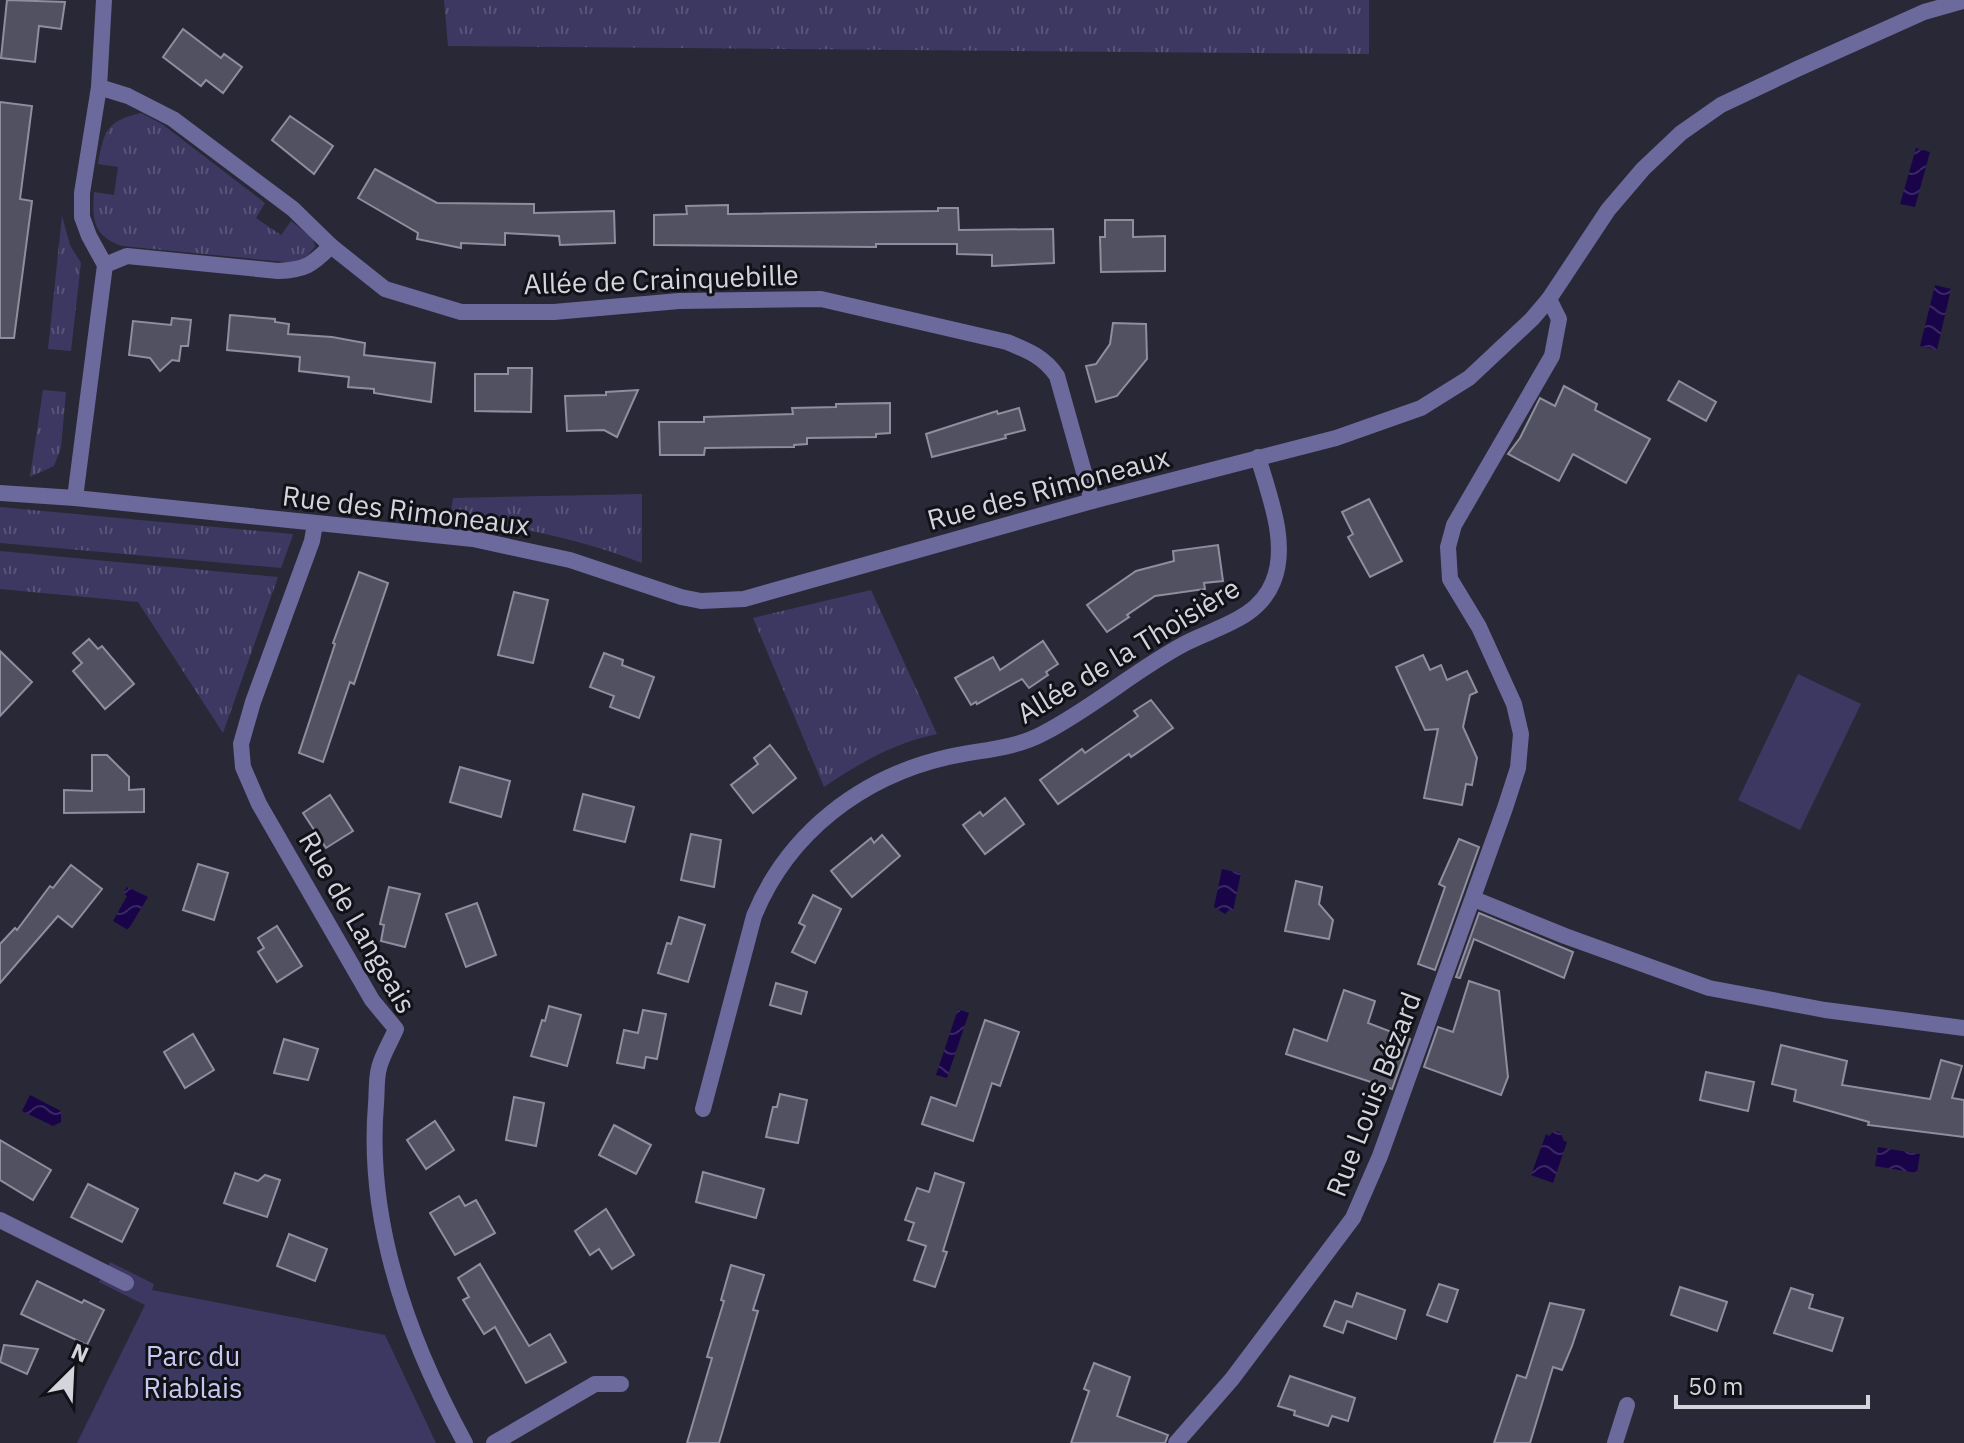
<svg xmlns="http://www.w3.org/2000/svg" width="1964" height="1443" font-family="'IBM Plex Sans',sans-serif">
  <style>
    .grass { fill: url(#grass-tufts) }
    .park { fill: #3c3862 }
    .water { fill: url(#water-waves) }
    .building { fill: #515161; stroke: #8e8ea0; stroke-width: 2 }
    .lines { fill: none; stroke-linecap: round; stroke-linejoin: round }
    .street { stroke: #6c699c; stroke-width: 16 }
    .labels { text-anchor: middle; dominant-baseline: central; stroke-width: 6; stroke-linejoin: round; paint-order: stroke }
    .street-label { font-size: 28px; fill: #d4d4dd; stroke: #111118 }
    .park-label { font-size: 28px; fill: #c8c7f1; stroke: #111118 }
  </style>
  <defs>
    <pattern id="grass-tufts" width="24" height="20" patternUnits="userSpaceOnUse" patternTransform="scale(2)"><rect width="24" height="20" fill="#3c3862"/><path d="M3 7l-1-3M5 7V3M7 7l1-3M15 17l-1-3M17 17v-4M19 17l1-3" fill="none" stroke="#575478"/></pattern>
    <pattern id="water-waves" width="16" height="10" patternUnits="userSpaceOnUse" patternTransform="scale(2)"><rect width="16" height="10" fill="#190449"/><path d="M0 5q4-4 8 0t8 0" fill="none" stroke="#3a2863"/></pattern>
  </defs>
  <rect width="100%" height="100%" fill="#282836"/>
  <g class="grass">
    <polygon points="444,0 1369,0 1369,54 448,46"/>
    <path d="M141,113L162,124L265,203L256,218L281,235L291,221L313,238L315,247L308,255L296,263L122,246C93,236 92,220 94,192L114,195L118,167L98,164C104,131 106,121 141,113Z"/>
    <polygon points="62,216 70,245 81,263 71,351 48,349"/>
    <polygon points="43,390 66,392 61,448 54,466 30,477"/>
    <path d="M642,494V563C581,539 515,526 450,517L453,498Z"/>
    <polygon points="0,507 292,534 293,535 281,568 0,543"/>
    <polygon points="0,551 278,577 223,733 138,602 0,589"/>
    <path d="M871,590L937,734C894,743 861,762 824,787L753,618Z"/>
  </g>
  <g class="park">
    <polygon points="1798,674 1861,704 1800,830 1738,800"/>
    <polygon points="110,1262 154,1284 152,1290 385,1335 436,1443 77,1443 145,1305 99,1282"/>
  </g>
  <g class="water">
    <polygon points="1916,148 1930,152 1915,207 1900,204"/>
    <polygon points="1935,285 1951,289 1937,350 1920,346"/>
    <polygon points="1222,869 1241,873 1233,911 1229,910 1225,914 1214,907"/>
    <polygon points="127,887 148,897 128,930 113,921 127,896 123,893"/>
    <polygon points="958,1009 969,1013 947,1078 936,1075"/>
    <polygon points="30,1095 61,1111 61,1122 53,1126 22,1111"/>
    <polygon points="1554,1131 1560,1132 1564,1141 1567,1142 1553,1183 1531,1175 1546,1134 1549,1136"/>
    <polygon points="1878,1147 1920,1154 1917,1173 1875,1166"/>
  </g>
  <g class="building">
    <polygon points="7,0 65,2 61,29 39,26 35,62 1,58"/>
    <polygon points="183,29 221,58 224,54 242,67 223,93 206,80 201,86 163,57"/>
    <polygon points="0,102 32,106 20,199 32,201 14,338 0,338"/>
    <polygon points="290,116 333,146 314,174 272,140"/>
    <polygon points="375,169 437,203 534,204 534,213 614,211 615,243 560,245 559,236 505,233 505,245 461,243 461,248 417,239 418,233 358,198"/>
    <polygon points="728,205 728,214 938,211 938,208 958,208 959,230 1053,229 1054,263 992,266 992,255 957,254 957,244 876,244 876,247 654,245 654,215 687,214 686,206"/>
    <polygon points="1105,220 1133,220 1133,237 1165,236 1165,271 1101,272 1100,237 1105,237"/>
    <polygon points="230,315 275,319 275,322 289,324 288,334 332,337 365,343 364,355 435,363 431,402 374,393 374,389 348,387 349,377 299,371 300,357 227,350"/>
    <polygon points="172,318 191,320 188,346 181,346 179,361 172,360 160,371 150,358 129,355 133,321 171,325"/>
    <polygon points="1113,323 1146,324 1147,359 1117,396 1096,402 1086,366 1096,364 1110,344"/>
    <polygon points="508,368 532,368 531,412 475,411 475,374 508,374"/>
    <polygon points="1679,381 1716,402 1706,421 1668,400"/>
    <polygon points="1564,386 1597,404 1595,410 1650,439 1626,483 1573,454 1559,481 1508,454 1520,438 1540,398 1555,406"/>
    <polygon points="638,390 617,437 604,430 567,431 565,396 606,395 606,392"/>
    <polygon points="890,403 890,433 876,434 876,437 807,438 807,444 794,445 794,447 705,448 704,455 660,455 659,422 704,422 704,417 793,414 792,408 836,407 836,404"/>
    <polygon points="1019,408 1025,430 1005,435 1006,438 932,457 926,434 997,411 998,414"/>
    <polygon points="1369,499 1402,561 1370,577 1348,537 1353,534 1342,512"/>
    <polygon points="1218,545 1223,581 1204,583 1205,589 1155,596 1127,615 1129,617 1107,632 1087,605 1136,571 1174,561 1173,551"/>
    <polygon points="359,572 388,583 354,684 350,682 323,762 299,753 335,644 333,643"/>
    <polygon points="514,592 548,600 533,663 498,655"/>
    <polygon points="89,639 98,649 102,646 134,684 105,709 73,671 82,663 73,653"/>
    <polygon points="1043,641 1058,664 1046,672 1048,675 1029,688 1022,679 977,704 976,702 971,705 955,678 993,657 1000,670"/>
    <polygon points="0,651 32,682 0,716"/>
    <polygon points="604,653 623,660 622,665 654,677 639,718 610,707 614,696 590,687"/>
    <polygon points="1423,655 1430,670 1441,665 1447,680 1467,671 1477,692 1470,695 1463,727 1477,758 1472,785 1466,784 1462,805 1424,798 1438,729 1425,730 1396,667"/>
    <polygon points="1151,700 1173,728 1131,757 1129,754 1058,804 1040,780 1082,749 1085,753 1138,716 1134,711"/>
    <polygon points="770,745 796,778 753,813 731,785 758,764 754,758"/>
    <polygon points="92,755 107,755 129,777 129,790 144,789 144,812 64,813 64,790 92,791"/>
    <polygon points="460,767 510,781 501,817 450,802"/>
    <polygon points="583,794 634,807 625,842 574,830"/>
    <polygon points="330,795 353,831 326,848 303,813"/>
    <polygon points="1005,798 1024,824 985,854 963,825 980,812 983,816"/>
    <polygon points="691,834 721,840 714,887 681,880"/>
    <polygon points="882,835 900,856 852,897 831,871 871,838 874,843"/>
    <polygon points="1459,839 1479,847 1435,970 1418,964 1445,887 1439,884"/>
    <polygon points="198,864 228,873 214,920 183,910"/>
    <polygon points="71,865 102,889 72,927 58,916 0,983 0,944 15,928 17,930 50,886 53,888"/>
    <polygon points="1296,881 1322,887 1319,904 1333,920 1329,939 1285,931"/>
    <polygon points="389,887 420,894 405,947 381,941 384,925 380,924"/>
    <polygon points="813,895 841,909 815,963 792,952 805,926 799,923"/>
    <polygon points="477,903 496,955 466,967 446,914"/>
    <polygon points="1479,913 1573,952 1564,978 1474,939 1460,978 1456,977"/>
    <polygon points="679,917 705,925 688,982 658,973 667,943 671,944"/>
    <polygon points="277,926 302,966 277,982 258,952 264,948 258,938"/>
    <polygon points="1469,981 1499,991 1508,1077 1501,1095 1424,1067 1438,1027 1453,1032"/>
    <polygon points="776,983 807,992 801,1014 770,1005"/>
    <polygon points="1344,990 1375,1001 1368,1023 1410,1039 1392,1089 1286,1054 1294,1029 1327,1041"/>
    <polygon points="549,1006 581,1015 567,1066 531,1056 542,1020 545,1021"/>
    <polygon points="643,1010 666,1014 657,1059 646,1057 644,1068 617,1063 624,1030 638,1033"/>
    <polygon points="985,1020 1019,1032 1000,1086 992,1083 973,1141 922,1124 931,1097 956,1106"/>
    <polygon points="193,1034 214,1070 185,1088 164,1052"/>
    <polygon points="284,1039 318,1049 308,1080 274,1073"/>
    <polygon points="1781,1045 1847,1061 1842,1085 1930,1099 1941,1060 1962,1066 1952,1098 1964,1100 1964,1137 1868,1125 1869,1122 1794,1101 1796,1090 1772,1084"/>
    <polygon points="1706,1072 1754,1082 1748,1111 1700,1100"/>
    <polygon points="780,1094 807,1100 798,1143 766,1137 773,1107 777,1107"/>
    <polygon points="514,1097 544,1103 536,1146 506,1140"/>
    <polygon points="435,1121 454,1150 426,1169 407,1140"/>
    <polygon points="614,1125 651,1145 636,1174 599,1155"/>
    <polygon points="0,1140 51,1170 33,1200 0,1180"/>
    <polygon points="703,1172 764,1189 756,1218 696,1202"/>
    <polygon points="235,1173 258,1181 265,1175 280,1180 267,1217 224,1203"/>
    <polygon points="935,1173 964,1183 943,1251 947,1252 935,1287 914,1280 926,1246 908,1240 914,1223 905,1220 917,1188 929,1192"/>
    <polygon points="88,1184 138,1209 122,1242 71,1217"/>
    <polygon points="459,1196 465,1206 476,1200 495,1233 455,1255 430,1213"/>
    <polygon points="606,1209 634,1255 612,1269 599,1249 590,1255 575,1231"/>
    <polygon points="289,1234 327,1249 315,1281 277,1266"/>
    <polygon points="480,1264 529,1346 550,1334 566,1362 526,1383 495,1327 484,1334 463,1300 469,1297 458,1278"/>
    <polygon points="731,1265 764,1275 753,1310 758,1311 719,1443 687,1443 712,1358 707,1357 724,1301 721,1300"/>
    <polygon points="37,1281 82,1303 84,1300 104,1310 87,1345 21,1314"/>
    <polygon points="1439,1284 1458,1290 1447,1322 1427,1315"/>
    <polygon points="1680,1287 1727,1302 1717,1331 1671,1315"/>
    <polygon points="1791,1288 1813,1295 1809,1308 1843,1318 1832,1351 1774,1333"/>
    <polygon points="1357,1293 1405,1310 1396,1339 1347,1321 1343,1333 1324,1326 1335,1301 1352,1307"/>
    <polygon points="1550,1303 1584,1310 1572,1346 1562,1370 1553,1367 1530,1443 1494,1443 1517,1375 1526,1378"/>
    <polygon points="4,1345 38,1349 27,1374 0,1362"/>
    <polygon points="1094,1363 1130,1377 1117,1416 1168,1435 1165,1443 1071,1443 1089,1391 1084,1389"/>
    <polygon points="1290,1376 1355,1398 1348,1421 1332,1416 1328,1426 1294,1415 1295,1411 1278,1406"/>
  </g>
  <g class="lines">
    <g class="street">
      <path d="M99,87L128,96L173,119L293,209L331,246L385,289L461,312H554L679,301L821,299L1007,342C1029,351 1044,357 1057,376L1092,501"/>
      <path d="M105,265L127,256L278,271C305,270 312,265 331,246"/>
      <polyline points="0,493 75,498 473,539 570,560 681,597 701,601 744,599 1092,501 1336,438 1421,408 1469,378 1532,319 1549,299 1608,210 1643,169 1681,133 1721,105 1797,69 1924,12 1963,1"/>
      <polyline points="75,498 105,265 89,236 82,217 82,193 99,87 104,0"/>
      <path d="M315,524L312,541L253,702L241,744L243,767L259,804L372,1000L396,1029C391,1041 382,1055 379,1068C376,1079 377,1093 376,1104C366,1222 409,1341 465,1443"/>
      <polyline points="1474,899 1565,936 1709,988 1825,1010 1964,1028"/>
      <path d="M703,1109L754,916C788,833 861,777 948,757C979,750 1014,749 1042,734C1093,708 1136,669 1186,643C1219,626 1258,619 1273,582C1289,544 1269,495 1258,457"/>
      <polyline points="0,1220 126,1283"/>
      <polyline points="494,1443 595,1384 621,1384"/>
      <polyline points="1176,1443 1232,1379 1353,1218 1380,1156 1505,808 1518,768 1521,734 1514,704 1479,627 1450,579 1448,547 1454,525 1552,356 1559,319 1549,299"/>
      <polyline points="1615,1443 1627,1405"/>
    </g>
  </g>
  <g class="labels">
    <g class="street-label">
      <text transform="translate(661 279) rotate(-2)">Allée de Crainquebille</text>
      <text transform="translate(1048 488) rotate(-15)">Rue des Rimoneaux</text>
      <text transform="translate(406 510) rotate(7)">Rue des Rimoneaux</text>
      <text transform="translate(1128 650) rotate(-31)">Allée de la Thoisière</text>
      <text transform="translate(358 922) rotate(60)">Rue de Langeais</text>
      <text transform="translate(1373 1094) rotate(-69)">Rue Louis Bézard</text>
    </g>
    <g class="park-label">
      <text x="193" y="1355">Parc du<tspan x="193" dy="32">Riablais</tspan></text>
    </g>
  </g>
  <g transform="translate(72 1371) rotate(24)" stroke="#111118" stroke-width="6" paint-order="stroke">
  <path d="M0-6L14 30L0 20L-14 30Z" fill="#d4d4dd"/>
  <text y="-12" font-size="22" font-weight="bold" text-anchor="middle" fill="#d4d4dd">N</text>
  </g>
  <path d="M1676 1395v12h192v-12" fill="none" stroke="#d4d4dd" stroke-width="4"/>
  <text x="1688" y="1395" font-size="24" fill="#d4d4dd" stroke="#111118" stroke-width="6" paint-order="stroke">50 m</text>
</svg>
